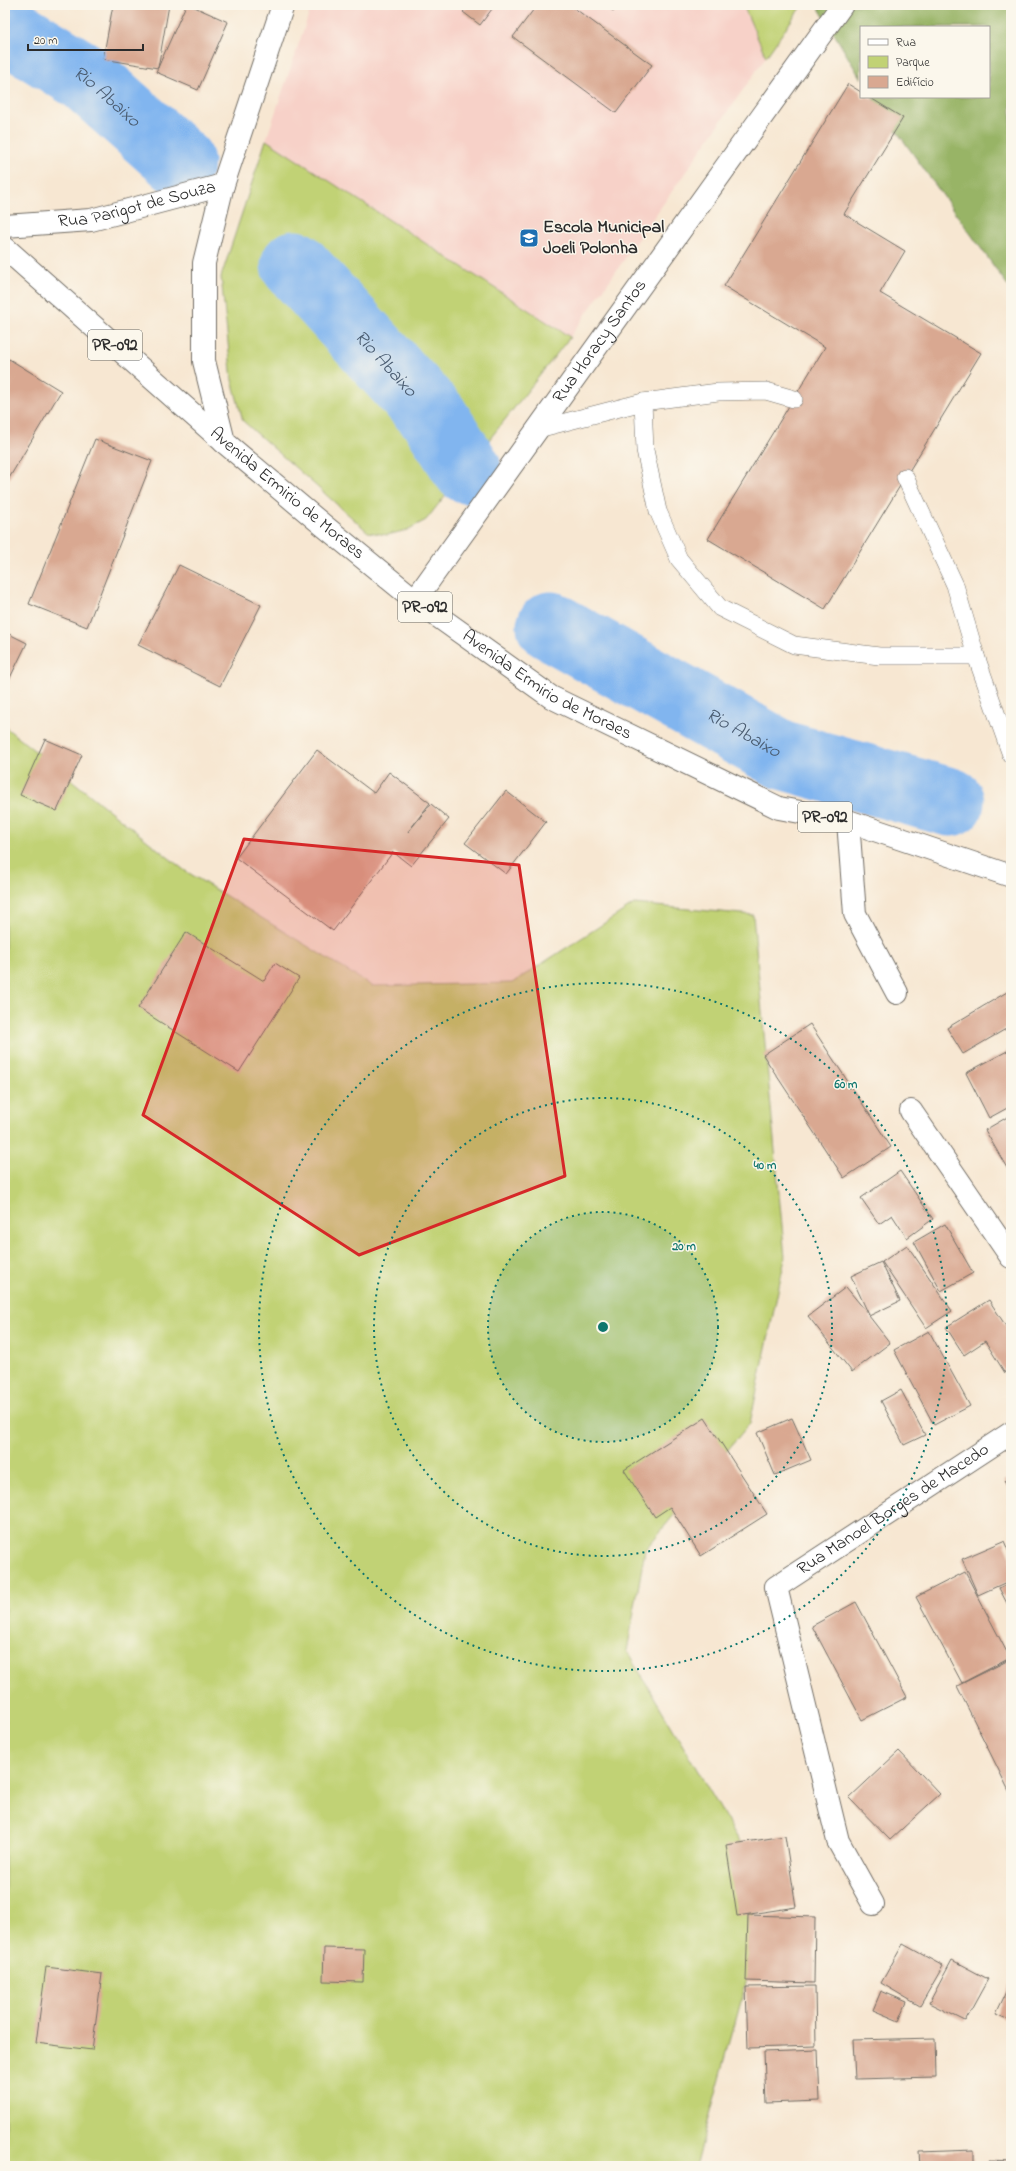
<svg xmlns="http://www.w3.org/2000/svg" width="1016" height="2171" font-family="'Indie Flower',sans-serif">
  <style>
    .built { fill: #f7d1c8 }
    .green { fill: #c1d275; stroke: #767e50 }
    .forest { fill: #98b466; stroke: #627048 }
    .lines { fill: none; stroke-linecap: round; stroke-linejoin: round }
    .river { stroke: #81b5ef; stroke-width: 69 }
    .building { fill: #d9a891 }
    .service-casing { stroke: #726d65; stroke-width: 18 }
    .minor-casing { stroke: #726d65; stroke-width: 24 }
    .tertiary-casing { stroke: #726d65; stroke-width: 24 }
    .primary-casing { stroke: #726d65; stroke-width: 24 }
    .service { stroke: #fff; stroke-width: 17 }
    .minor { stroke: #fff; stroke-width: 22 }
    .tertiary { stroke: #fff; stroke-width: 22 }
    .primary { stroke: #fff; stroke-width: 22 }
    .marked { fill: #d62828; fill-opacity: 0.2; stroke: #d62828; stroke-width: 3; stroke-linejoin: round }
    .ring { fill: none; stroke: #0f766e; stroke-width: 2; stroke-dasharray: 2 4 }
    .labels { text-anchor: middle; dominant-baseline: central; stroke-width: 3; stroke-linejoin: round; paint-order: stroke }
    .shield { fill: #fbf7ec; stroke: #696865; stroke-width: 1 }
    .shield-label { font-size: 17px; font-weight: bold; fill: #2b2b2b }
    .street-label { font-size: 18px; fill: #2b2b2b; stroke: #fbf7ec }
    .poi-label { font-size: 18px; font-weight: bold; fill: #2b2b2b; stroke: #fbf7ec; text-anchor: start }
    .water-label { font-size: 19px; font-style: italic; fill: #495b70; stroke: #fbf7ec }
    .centre { fill: #0f766e; stroke: #fbf7ec; stroke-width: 2 }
    .ring-label { font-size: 12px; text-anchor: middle; font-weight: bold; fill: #0f766e; stroke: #fbf7ec; stroke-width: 3; stroke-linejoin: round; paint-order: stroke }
  </style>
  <rect width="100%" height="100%" fill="#fbf7ec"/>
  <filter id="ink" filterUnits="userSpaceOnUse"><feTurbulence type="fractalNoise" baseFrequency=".025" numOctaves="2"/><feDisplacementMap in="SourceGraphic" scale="8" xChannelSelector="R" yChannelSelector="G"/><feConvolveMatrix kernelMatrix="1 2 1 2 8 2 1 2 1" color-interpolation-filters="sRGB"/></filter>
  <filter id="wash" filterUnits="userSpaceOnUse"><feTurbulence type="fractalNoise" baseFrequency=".012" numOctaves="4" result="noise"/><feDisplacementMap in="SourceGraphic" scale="16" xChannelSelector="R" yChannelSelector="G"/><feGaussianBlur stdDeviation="0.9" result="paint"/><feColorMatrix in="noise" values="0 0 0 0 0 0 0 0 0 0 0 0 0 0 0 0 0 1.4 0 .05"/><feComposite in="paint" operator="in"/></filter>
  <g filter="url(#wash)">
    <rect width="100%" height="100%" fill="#f7e7d2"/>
    <polygon class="built" points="312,5 743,5 766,57 570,337 266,140"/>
    <g class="green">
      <polygon points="743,5 802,5 766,57"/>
      <polygon points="266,140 570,337 426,520 407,530 387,535 368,532 243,421 232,380 221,277"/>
      <polygon points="5,727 184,870 372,986 512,983 634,904 753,915 785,1258 750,1423 645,1550 627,1651 757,1871 749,1972 696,2166 5,2166"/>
    </g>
    <polygon class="forest" points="817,5 1011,5 1011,290 872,97 989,97 989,27 861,27 861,79"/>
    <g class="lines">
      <g class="river">
        <path id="s1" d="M5,28L86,78L180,162"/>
        <path id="s2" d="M295,265L434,417L467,469"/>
        <path id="s3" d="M551,626L782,755L950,802"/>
      </g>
    </g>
    <g id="blocks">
      <g class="building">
        <polygon points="113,5 169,5 158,68 103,59"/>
        <polygon points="186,5 190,5 228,22 198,90 156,72"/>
        <polygon points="469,5 495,5 480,25 463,12"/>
        <polygon points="537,5 570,5 652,65 616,113 513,37"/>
        <polygon points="606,5 618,5 613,11"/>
        <polygon points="848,84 861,92 861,97 869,97 903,118 844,214 905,251 880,293 981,353 825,609 708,539 825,347 724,286"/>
        <polygon points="9,359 61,391 5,485 5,366"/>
        <polygon points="95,439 152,461 87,627 29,604"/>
        <polygon points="179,565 261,605 220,686 138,645"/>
        <polygon points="5,632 27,643 5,688"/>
        <polygon points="45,739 82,755 57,811 20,795"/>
        <polygon points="317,750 374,793 389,772 430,803 408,832 431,804 449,819 411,866 393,852 333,931 236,858"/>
        <polygon points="506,791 546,822 506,874 465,843"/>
        <polygon points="186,932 264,981 275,963 299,978 239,1072 138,1008"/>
        <polygon points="1007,992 1011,998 1011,1026 963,1054 947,1028"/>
        <polygon points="810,1024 891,1147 844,1178 763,1055"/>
        <polygon points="1011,1049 1011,1106 989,1118 966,1073"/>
        <polygon points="1011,1115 1011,1175 985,1130"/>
        <polygon points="900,1171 933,1219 907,1238 892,1215 879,1224 861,1198"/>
        <polygon points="945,1224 973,1273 941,1291 914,1242"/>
        <polygon points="907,1245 952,1311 926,1328 882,1262"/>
        <polygon points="881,1262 900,1301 869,1316 890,1343 852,1372 808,1316 846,1287 869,1315 851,1276"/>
        <polygon points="989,1300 1011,1334 1011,1369 1005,1373 985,1341 964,1355 946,1327"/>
        <polygon points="929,1331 970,1406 934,1425 894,1350"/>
        <polygon points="901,1390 925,1435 904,1445 881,1401"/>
        <polygon points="705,1418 767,1514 701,1556 670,1507 655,1517 624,1470"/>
        <polygon points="792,1418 811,1460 775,1475 757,1433"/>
        <polygon points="1011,1478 1011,1493 1004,1481"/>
        <polygon points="1004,1541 1011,1557 1011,1580 978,1595 962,1559"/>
        <polygon points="965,1572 1010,1658 962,1683 916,1597"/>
        <polygon points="1011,1582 1011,1611 999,1588"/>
        <polygon points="856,1602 907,1697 862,1720 812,1626"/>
        <polygon points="1011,1659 1011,1795 957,1686"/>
        <polygon points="899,1751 940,1794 890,1840 849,1798"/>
        <polygon points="785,1836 796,1907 737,1916 726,1845"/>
        <polygon points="748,1915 815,1917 814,1983 746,1981"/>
        <polygon points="903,1944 943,1966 920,2006 881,1983"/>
        <polygon points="324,1948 364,1949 363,1982 323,1981"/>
        <polygon points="952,1960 988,1979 965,2021 929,2003"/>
        <polygon points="46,1967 102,1974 92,2050 36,2043"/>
        <polygon points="1011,1982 1011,2021 996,2014"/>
        <polygon points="815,1986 816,2046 748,2048 746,1987"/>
        <polygon points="881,1991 907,2002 899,2021 873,2010"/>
        <polygon points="935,2038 936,2077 855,2079 853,2040"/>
        <polygon points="818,2050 820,2101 766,2103 764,2052"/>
        <polygon points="974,2150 974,2166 920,2166 919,2152"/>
        <polygon points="990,2160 1011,2161 1011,2166 990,2166"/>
      </g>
    </g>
  </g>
  <g filter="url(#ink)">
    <use href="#blocks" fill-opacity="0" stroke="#726d65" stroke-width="1"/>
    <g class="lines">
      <g class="service-casing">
        <g id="service">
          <polyline points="643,402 645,450 658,511 679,559 720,608 794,645 879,656 976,656"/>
          <polyline points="538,429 643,402 718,392 766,391 794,399"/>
          <polyline points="905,477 955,585 976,656 1011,755"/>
        </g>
      </g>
      <g class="minor-casing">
        <g id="minor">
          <polyline points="848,821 855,914 897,993"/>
          <polyline points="911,1111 1011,1257"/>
          <path id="s4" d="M873,1904L838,1841L776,1587L1011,1433"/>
        </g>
      </g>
      <g class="tertiary-casing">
        <g id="tertiary">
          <path id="s5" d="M5,226L91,220L223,185"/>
          <polyline points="224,442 204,361 204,263 223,185 283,5"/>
          <path id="s6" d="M415,600L842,5"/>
        </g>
      </g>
      <g class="primary-casing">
        <g id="primary">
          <path id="s7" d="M5,248L224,442L323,525L415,600L551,697L779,808L848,821L1011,876"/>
        </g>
      </g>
      <use href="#service" class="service"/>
      <use href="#minor" class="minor"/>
      <use href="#tertiary" class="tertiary"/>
      <use href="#primary" class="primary"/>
    </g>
  </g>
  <path class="marked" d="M244,839L519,865L565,1176L359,1255L143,1115Z"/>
  <circle cx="603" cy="1327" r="115" fill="#0f766e" fill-opacity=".12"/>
  <g class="ring">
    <circle cx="603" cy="1327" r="115"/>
    <circle cx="603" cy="1327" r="229"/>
    <circle cx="603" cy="1327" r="344"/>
  </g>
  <defs>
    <g id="school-square" transform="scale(1)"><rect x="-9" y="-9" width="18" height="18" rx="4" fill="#1f6fb2" stroke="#fbf7ec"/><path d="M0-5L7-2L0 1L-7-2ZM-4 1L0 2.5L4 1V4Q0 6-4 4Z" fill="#fff"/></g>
  </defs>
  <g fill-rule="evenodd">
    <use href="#school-square" x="529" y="238"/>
  </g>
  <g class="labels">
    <g class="shield">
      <rect x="88" y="330" width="54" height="30" rx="3"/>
      <rect x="398" y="592" width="54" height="30" rx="3"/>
      <rect x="798" y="802" width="54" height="30" rx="3"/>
    </g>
    <g class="shield-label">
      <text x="115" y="345">PR-092</text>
      <text x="425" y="607">PR-092</text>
      <text x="825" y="817">PR-092</text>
    </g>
    <g class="street-label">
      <text stroke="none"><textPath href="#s5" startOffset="134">Rua Parigot de Souza</textPath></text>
      <text stroke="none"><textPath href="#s6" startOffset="318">Rua Horacy Santos</textPath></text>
      <text stroke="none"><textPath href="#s7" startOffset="374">Avenida Ermirio de Moraes</textPath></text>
      <text stroke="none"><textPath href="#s7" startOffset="698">Avenida Ermirio de Moraes</textPath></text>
      <text stroke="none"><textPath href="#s4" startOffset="474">Rua Manoel Borges de Macedo</textPath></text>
    </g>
    <g class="poi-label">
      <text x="543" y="228">Escola Municipal<tspan x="543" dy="21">Joeli Polonha</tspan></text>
    </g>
    <g class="water-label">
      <text stroke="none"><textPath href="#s1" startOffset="123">Rio Abaixo</textPath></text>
      <text stroke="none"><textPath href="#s2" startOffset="134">Rio Abaixo</textPath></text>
      <text stroke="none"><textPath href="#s3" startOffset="220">Rio Abaixo</textPath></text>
    </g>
  </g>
  <circle cx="603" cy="1327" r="6" class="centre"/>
  <g class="ring-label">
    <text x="846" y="1088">60 m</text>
    <text x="765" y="1169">40 m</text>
    <text x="684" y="1250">20 m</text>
  </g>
  <rect width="1016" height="2171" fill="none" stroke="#fbf7ec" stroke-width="20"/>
  <rect x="860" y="26" width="130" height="72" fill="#fbf7ec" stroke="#a8a59f"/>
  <rect x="868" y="39" width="20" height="6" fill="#ffffff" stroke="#a8a59f"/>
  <text x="896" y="46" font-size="12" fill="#2b2b2b">Rua</text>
  <rect x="868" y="56" width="20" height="12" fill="#c1d275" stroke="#a8a59f"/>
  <text x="896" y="66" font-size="12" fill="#2b2b2b">Parque</text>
  <rect x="868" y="76" width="20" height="12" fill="#d9a891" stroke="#a8a59f"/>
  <text x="896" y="86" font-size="12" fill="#2b2b2b">Edifício</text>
  <path d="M28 44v6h115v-6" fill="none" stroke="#2b2b2b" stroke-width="2"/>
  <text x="34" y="44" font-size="12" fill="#2b2b2b" stroke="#fbf7ec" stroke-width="3" paint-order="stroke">20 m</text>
</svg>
